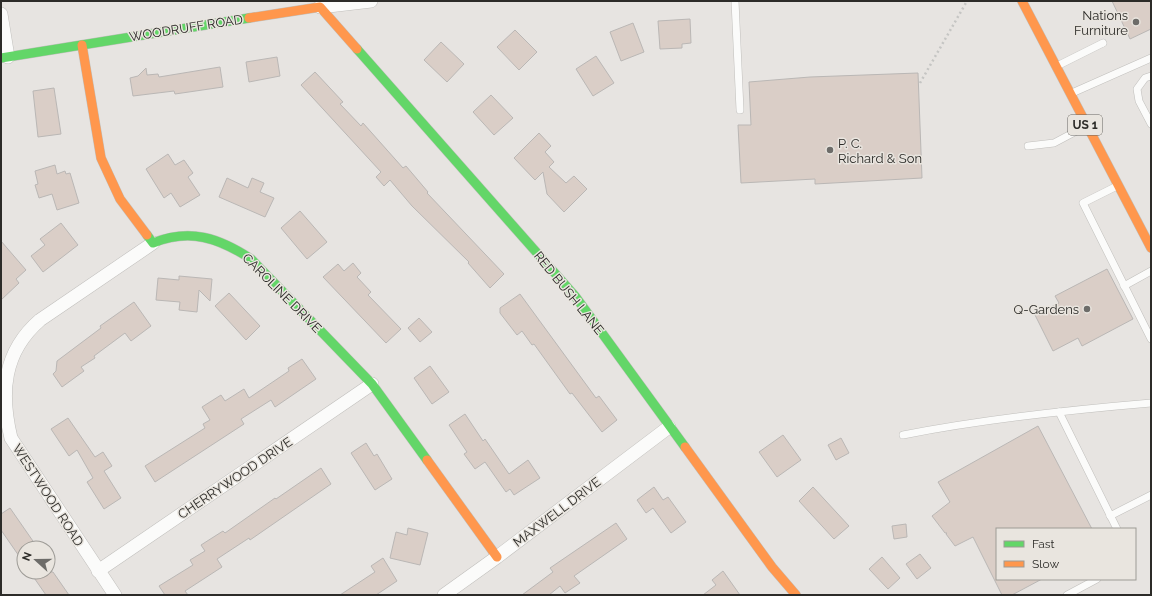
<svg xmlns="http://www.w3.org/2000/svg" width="1152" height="596" font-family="Raleway,sans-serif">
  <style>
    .building { fill: #dacec7; stroke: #bab7b5 }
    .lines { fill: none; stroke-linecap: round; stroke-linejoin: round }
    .lane-casing { stroke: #c0bfbc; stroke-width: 8 }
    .street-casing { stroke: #c0bfbc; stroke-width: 14 }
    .fast-casing { stroke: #c0bfbc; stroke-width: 10 }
    .slow-casing { stroke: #c0bfbc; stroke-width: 10 }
    .path { stroke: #c5c5c3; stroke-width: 2.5; stroke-dasharray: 2 3; stroke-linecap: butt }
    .lane { stroke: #fbfbfa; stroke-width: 7 }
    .street { stroke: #fbfbfa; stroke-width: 13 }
    .fast { stroke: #63d668; stroke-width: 9 }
    .slow { stroke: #ff974d; stroke-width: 9 }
    .poi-dot { fill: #6d6c69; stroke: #e9e5df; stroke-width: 1.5 }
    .labels { text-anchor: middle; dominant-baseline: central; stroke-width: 3; stroke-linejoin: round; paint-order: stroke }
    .shield { fill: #e9e5df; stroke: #65635f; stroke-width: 1 }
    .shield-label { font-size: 12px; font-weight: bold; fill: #2c2b28 }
    .poi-label { font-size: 13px; fill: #2c2b28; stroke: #e9e5df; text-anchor: end }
    .street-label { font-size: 13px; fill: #2c2b28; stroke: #e9e5df }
  </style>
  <rect width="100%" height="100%" fill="#e7e4e1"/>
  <g class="building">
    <polygon points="1112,1 1151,1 1151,29 1130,39"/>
    <polygon points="690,19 691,43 682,44 682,48 660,49 658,21"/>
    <polygon points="633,23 644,52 621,61 610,32"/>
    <polygon points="515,30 537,52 519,70 497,47"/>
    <polygon points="441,42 464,64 447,82 424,60"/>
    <polygon points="596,56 614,83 593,96 576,69"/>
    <polygon points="277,57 280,76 249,82 246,62"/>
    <polygon points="220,67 223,87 175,94 174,91 133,96 130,78 138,76 146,68 147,75 158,74 159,77"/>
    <polygon points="315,72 343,102 340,104 361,126 363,123 403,168 406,166 428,192 427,193 504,274 490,288 468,263 469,262 412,206 390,180 384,186 376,177 381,172 301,85"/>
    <polygon points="918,73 922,178 815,184 815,179 741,183 738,125 751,125 749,82 810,77"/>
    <polygon points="54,88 61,134 38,137 33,91"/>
    <polygon points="491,95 513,118 494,135 473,112"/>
    <polygon points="539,133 551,146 545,152 554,162 549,167 566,183 574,176 587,189 564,212 547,194 543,172 535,180 514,158"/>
    <polygon points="168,154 175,165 184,160 193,173 188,177 200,195 180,207 171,193 164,198 146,169"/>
    <polygon points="55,165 57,174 65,171 66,174 70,173 79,203 57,210 52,194 39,198 35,185 38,184 35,171"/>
    <polygon points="227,178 248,188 252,178 264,183 260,192 274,198 265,217 219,197"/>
    <polygon points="300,211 327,242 307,259 281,228"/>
    <polygon points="61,223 78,245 43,272 31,256 45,245 40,239"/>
    <polygon points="1,241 26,270 16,279 19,283 1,300"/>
    <polygon points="353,263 361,273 357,277 371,292 368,295 401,329 386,343 323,277 338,264 344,271"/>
    <polygon points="1107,269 1133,319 1082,346 1078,338 1053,351 1035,315 1059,303 1055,296"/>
    <polygon points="179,276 212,279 210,301 199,290 197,312 179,310 180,302 156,300 158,278 179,280"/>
    <polygon points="229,293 260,326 246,340 215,306"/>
    <polygon points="520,294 596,398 599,396 617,420 602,432 572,393 570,394 534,344 532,345 522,331 517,335 500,313 500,308"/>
    <polygon points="134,302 151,326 131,341 125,333 94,356 95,358 81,367 84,371 62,387 53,374 56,371 57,361 101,328 100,326"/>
    <polygon points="419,318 432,332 420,342 408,328"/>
    <polygon points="302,359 316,379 275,407 271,400 241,419 244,424 155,482 145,466 205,428 203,424 210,420 202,407 221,395 225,401 244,389 249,398 289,371 288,368"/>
    <polygon points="430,366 449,392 432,404 414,378"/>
    <polygon points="465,414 483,441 485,439 509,474 528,460 540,478 514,495 510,489 506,492 485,462 475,469 464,454 467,452 449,425"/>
    <polygon points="68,418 95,457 103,452 112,466 104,471 121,498 104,509 87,482 93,478 77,450 69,456 51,429"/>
    <polygon points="1038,426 1092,529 997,529 997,579 1042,579 1012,595 1002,595 973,537 955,546 946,534 947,533 945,533 932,516 950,502 938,482"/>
    <polygon points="783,435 801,460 777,477 759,452"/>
    <polygon points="841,438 849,453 836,460 828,445"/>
    <polygon points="366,443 374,456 377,454 392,479 375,490 351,453"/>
    <polygon points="321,468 331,484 250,540 249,538 217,559 222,567 185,591 188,595 165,595 159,586 193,565 190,560 205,551 201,545 223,531 225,533 275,498 276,499"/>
    <polygon points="654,487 663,500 668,497 686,522 671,533 653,508 646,513 637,500"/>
    <polygon points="813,487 849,526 834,539 799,501"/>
    <polygon points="10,508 35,544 29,548 24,548 24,552 19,556 1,530 1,514"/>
    <polygon points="616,523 627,539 574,576 580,583 565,593 560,586 549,595 522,595 553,572 550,568"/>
    <polygon points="906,524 907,537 894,539 892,526"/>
    <polygon points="408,528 428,533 420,565 390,558 396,532 407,535"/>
    <polygon points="920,554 931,568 917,579 906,564"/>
    <polygon points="882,557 900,578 888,589 869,569"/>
    <polygon points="383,558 397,581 376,595 340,595 375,572 371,566"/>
    <polygon points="723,571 740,595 703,595 716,585 712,580"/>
    <polygon points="30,572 53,572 69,595 46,595"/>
  </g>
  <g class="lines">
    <g class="lane-casing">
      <g id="lane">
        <polyline points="735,1 740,110"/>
        <polyline points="1057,66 1103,43"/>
        <polyline points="1151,76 1145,78 1137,89 1139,101 1151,124"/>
        <polyline points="1072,93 1151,58"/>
        <polyline points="1028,146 1054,143 1086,126"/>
        <polyline points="1117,186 1083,203 1151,339"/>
        <polyline points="1124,286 1151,271"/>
        <polyline points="1059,412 1117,529"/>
        <path d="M903,435C984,419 1068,410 1151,403"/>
        <polyline points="1110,516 1151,495"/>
        <polyline points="1067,595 1097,579"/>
      </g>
    </g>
    <g class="street-casing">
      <g id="street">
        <polyline points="320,7 371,1"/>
        <polyline points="1,14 8,57"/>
        <polyline points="98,571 372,384"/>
        <path d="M115,595L11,438C0,393 3,352 40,320L153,243"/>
        <polyline points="444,595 497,557 669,427"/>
      </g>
    </g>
    <g class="fast-casing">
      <g id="fast">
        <polyline points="357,49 575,296 685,447"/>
        <polyline points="1,58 249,18"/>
        <path d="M147,235L153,243C190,228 219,238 251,259L372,384L427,460"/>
      </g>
    </g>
    <g class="slow-casing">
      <g id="slow">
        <polyline points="1022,1 1151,248"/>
        <polyline points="249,18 320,7 357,49"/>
        <polyline points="82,45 101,158 120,199 147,235"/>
        <polyline points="685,447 772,567 796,595"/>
        <polyline points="427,460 497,557"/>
      </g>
    </g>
    <polyline class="path" points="920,83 967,1"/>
    <use href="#lane" class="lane"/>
    <use href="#street" class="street"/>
    <use href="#fast" class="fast"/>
    <use href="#slow" class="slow"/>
  </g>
  <g class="poi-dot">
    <circle cx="1136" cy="22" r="4"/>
    <circle cx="830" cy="150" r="4"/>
    <circle cx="1087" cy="309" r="4"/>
  </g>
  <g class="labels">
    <rect class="shield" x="1068" y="115" width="34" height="20" rx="3"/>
    <g class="shield-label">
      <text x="1085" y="125">US 1</text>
    </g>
    <g class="poi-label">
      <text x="1128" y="15">Nations<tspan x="1128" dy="15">Furniture</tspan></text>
      <text x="838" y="143" text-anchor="start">P. C.<tspan x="838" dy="15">Richard &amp; Son</tspan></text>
      <text x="1079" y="309">Q-Gardens</text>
    </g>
    <g class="street-label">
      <text transform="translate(186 28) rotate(-9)">WOODRUFF ROAD</text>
      <text transform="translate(282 293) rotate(45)">CAROLINE DRIVE</text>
      <text transform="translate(569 293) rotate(51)">RED BUSH LANE</text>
      <text transform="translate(235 478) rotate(-34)">CHERRYWOOD DRIVE</text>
      <text transform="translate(48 495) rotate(57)">WESTWOOD ROAD</text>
      <text transform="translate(557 512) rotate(-37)">MAXWELL DRIVE</text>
    </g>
  </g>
  <rect width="1152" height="596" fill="none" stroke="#2c2b28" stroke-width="4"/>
  <rect x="996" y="528" width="140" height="52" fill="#e9e5df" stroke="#9d9b96"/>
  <rect x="1004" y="541" width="20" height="6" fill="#63d668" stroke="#9d9b96"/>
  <text x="1032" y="548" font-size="12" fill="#2c2b28">Fast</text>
  <rect x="1004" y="561" width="20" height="6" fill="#ff974d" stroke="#9d9b96"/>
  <text x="1032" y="568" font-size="12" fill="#2c2b28">Slow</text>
  <g transform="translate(36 560) rotate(291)"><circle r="19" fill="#e9e5df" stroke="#9d9b96"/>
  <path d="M0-3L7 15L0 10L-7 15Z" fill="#6d6c69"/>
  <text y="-6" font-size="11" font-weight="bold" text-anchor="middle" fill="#2c2b28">N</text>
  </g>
</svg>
